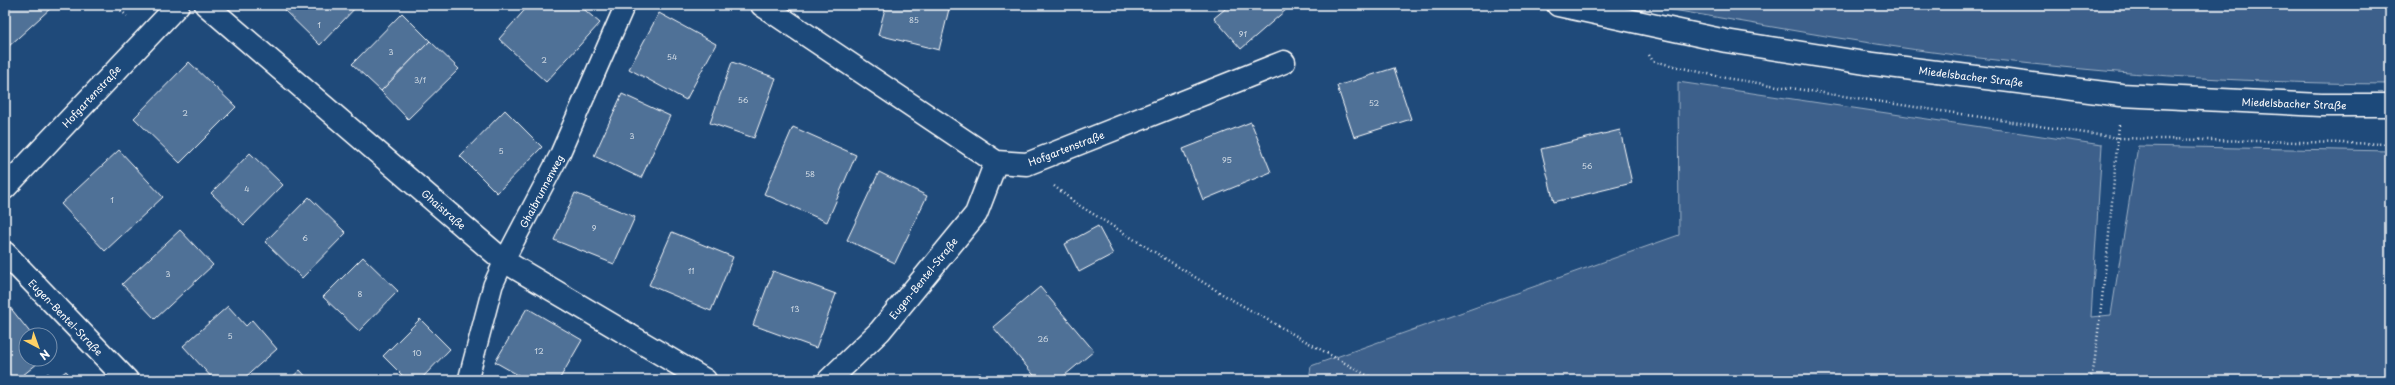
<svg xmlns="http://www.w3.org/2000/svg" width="2395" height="385" font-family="'Playpen Sans',sans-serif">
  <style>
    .green { fill: #3c618b; stroke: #9eb0c5 }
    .building { fill: #507197; stroke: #fff }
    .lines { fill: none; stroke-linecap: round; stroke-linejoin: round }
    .lane-casing { stroke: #fff; stroke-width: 22 }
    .street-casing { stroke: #fff; stroke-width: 25 }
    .path { stroke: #fff; stroke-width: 2.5; stroke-dasharray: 1 3; stroke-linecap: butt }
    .lane { stroke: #1f4a7a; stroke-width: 19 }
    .street { stroke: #1f4a7a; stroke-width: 22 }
    .labels { text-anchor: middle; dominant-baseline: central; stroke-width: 3; stroke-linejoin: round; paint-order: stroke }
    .number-label { font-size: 8px; fill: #d3dce5 }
    .street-label { font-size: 10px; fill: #fff; stroke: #1f4a7a }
  </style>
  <rect width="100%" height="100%" fill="#1f4a7a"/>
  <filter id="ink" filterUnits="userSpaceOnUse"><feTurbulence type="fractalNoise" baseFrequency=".025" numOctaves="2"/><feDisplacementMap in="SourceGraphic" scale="8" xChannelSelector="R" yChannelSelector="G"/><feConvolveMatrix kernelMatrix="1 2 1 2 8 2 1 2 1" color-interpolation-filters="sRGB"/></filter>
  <g filter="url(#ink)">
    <g class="green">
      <path d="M1659,5H2390V84C2220,83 2051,70 1883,45C1809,34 1735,20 1661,8Z"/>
      <polygon points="1678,82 2102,145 2091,317 2111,315 2138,146 2390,151 2390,380 1309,380 1311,366 1679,235"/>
    </g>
    <g class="building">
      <polygon points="5,5 50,5 52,7 8,47 5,43"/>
      <polygon points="279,5 358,5 320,45"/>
      <polygon points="529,5 579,5 600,23 546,82 499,39"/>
      <polygon points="886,5 950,5 939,50 878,35"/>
      <polygon points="1230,5 1284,5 1287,9 1241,49 1214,18"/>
      <polygon points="402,13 430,41 381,91 352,64"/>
      <polygon points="659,13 716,44 686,100 629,69"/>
      <polygon points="430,41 459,69 408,119 381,91"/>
      <polygon points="189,62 236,107 180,163 134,118"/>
      <polygon points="732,62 776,78 754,138 710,123"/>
      <polygon points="1394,68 1411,119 1354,137 1337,86"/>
      <polygon points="622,94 670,116 641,178 594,156"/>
      <polygon points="505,110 542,147 497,193 460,156"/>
      <polygon points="1251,122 1271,172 1203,200 1183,149"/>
      <polygon points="793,127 856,155 827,222 764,194"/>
      <polygon points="1620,130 1632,183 1554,202 1541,149"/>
      <polygon points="119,150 163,197 105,251 61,204"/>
      <polygon points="250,153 283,185 244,225 211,193"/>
      <polygon points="879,172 927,196 895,263 847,240"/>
      <polygon points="575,193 635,217 614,264 554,240"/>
      <polygon points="309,197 346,233 302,278 265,242"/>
      <polygon points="1098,226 1113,254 1079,272 1065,244"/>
      <polygon points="180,230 213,265 155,319 122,284"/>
      <polygon points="672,232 733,257 711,311 649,285"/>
      <polygon points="363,257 398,291 359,331 323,297"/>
      <polygon points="773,271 836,294 816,348 753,325"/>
      <polygon points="1040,287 1094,351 1059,380 1038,380 993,327"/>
      <polygon points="5,301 32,335 26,335 26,359 43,359 17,380 5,380"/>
      <polygon points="228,306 246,326 252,320 277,349 242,380 214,380 183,346"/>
      <polygon points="527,308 582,340 559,380 527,380 495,362"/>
      <polygon points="420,319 450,349 420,380 407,380 383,356"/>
      <polygon points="300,370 309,380 289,380"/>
      <polygon points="66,371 74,380 55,380"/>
      <polygon points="48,373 53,380 40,380"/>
      <polygon points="980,373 986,380 970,380"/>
    </g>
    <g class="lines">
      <g class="lane-casing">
        <polyline id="lane" points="468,380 493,285 504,261 559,156 625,5"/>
      </g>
      <g class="street-casing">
        <g id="street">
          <polyline points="206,5 504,261 705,380"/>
          <polyline points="762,5 996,162 1027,164 1284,62"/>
          <polyline points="1558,5 1726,41 1865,63 2121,95 2321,105 2390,105"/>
          <polyline points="5,188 178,5"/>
          <polyline points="5,253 127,380"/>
          <polyline points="829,380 880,331 976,214 996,162"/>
        </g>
      </g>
      <g class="path">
        <polyline points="115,5 127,16"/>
        <polyline points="1649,55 1653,61 1725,78 2118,138 2390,144"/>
        <polyline points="1054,186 1077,204 1227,297 1375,380"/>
        <polyline points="2090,380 2094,366 2107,256 2119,125"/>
      </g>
      <use href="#lane" class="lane"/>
      <use href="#street" class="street"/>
    </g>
  </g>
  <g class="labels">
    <g class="number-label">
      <text x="914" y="20">85</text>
      <text x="319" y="25">1</text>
      <text x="1243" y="34">91</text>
      <text x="391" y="52">3</text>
      <text x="672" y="57">54</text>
      <text x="544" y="60">2</text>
      <text x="420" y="80">3/1</text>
      <text x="743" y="100">56</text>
      <text x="1374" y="103">52</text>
      <text x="185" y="113">2</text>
      <text x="632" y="136">3</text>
      <text x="501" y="151">5</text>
      <text x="1227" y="160">95</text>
      <text x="1587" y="166">56</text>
      <text x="810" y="174">58</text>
      <text x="247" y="189">4</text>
      <text x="112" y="200">1</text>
      <text x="594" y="228">9</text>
      <text x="305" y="238">6</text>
      <text x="691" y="271">11</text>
      <text x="168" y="274">3</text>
      <text x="360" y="294">8</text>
      <text x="795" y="309">13</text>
      <text x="230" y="336">5</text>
      <text x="1043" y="339">26</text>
      <text x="539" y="351">12</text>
      <text x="417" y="353">10</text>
    </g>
    <g class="street-label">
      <text transform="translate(1971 76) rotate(7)">Miedelsbacher Straße</text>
      <text transform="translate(91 96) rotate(-47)">Hofgartenstraße</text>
      <text transform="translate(2294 103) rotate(2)">Miedelsbacher Straße</text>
      <text transform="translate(1066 148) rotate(-21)">Hofgartenstraße</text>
      <text transform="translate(541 191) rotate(-62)">Ghaibrunnenweg</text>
      <text transform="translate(444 209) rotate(41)">Ghaistraße</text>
      <text transform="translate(923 278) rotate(-51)">Eugen-Bentel-Straße</text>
      <text transform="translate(66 317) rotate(46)">Eugen-Bentel-Straße</text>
    </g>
  </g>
  <rect width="2395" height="385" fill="none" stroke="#1f4a7a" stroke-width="20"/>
  <rect x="10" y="10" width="2375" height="365" fill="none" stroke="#fff" stroke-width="1.5" filter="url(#ink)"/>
  <g transform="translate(38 347) rotate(139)"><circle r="19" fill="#1f4a7a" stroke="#7992af"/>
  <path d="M0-3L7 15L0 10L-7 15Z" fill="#ffd166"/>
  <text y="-6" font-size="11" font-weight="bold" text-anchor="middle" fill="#ffffff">N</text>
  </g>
</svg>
